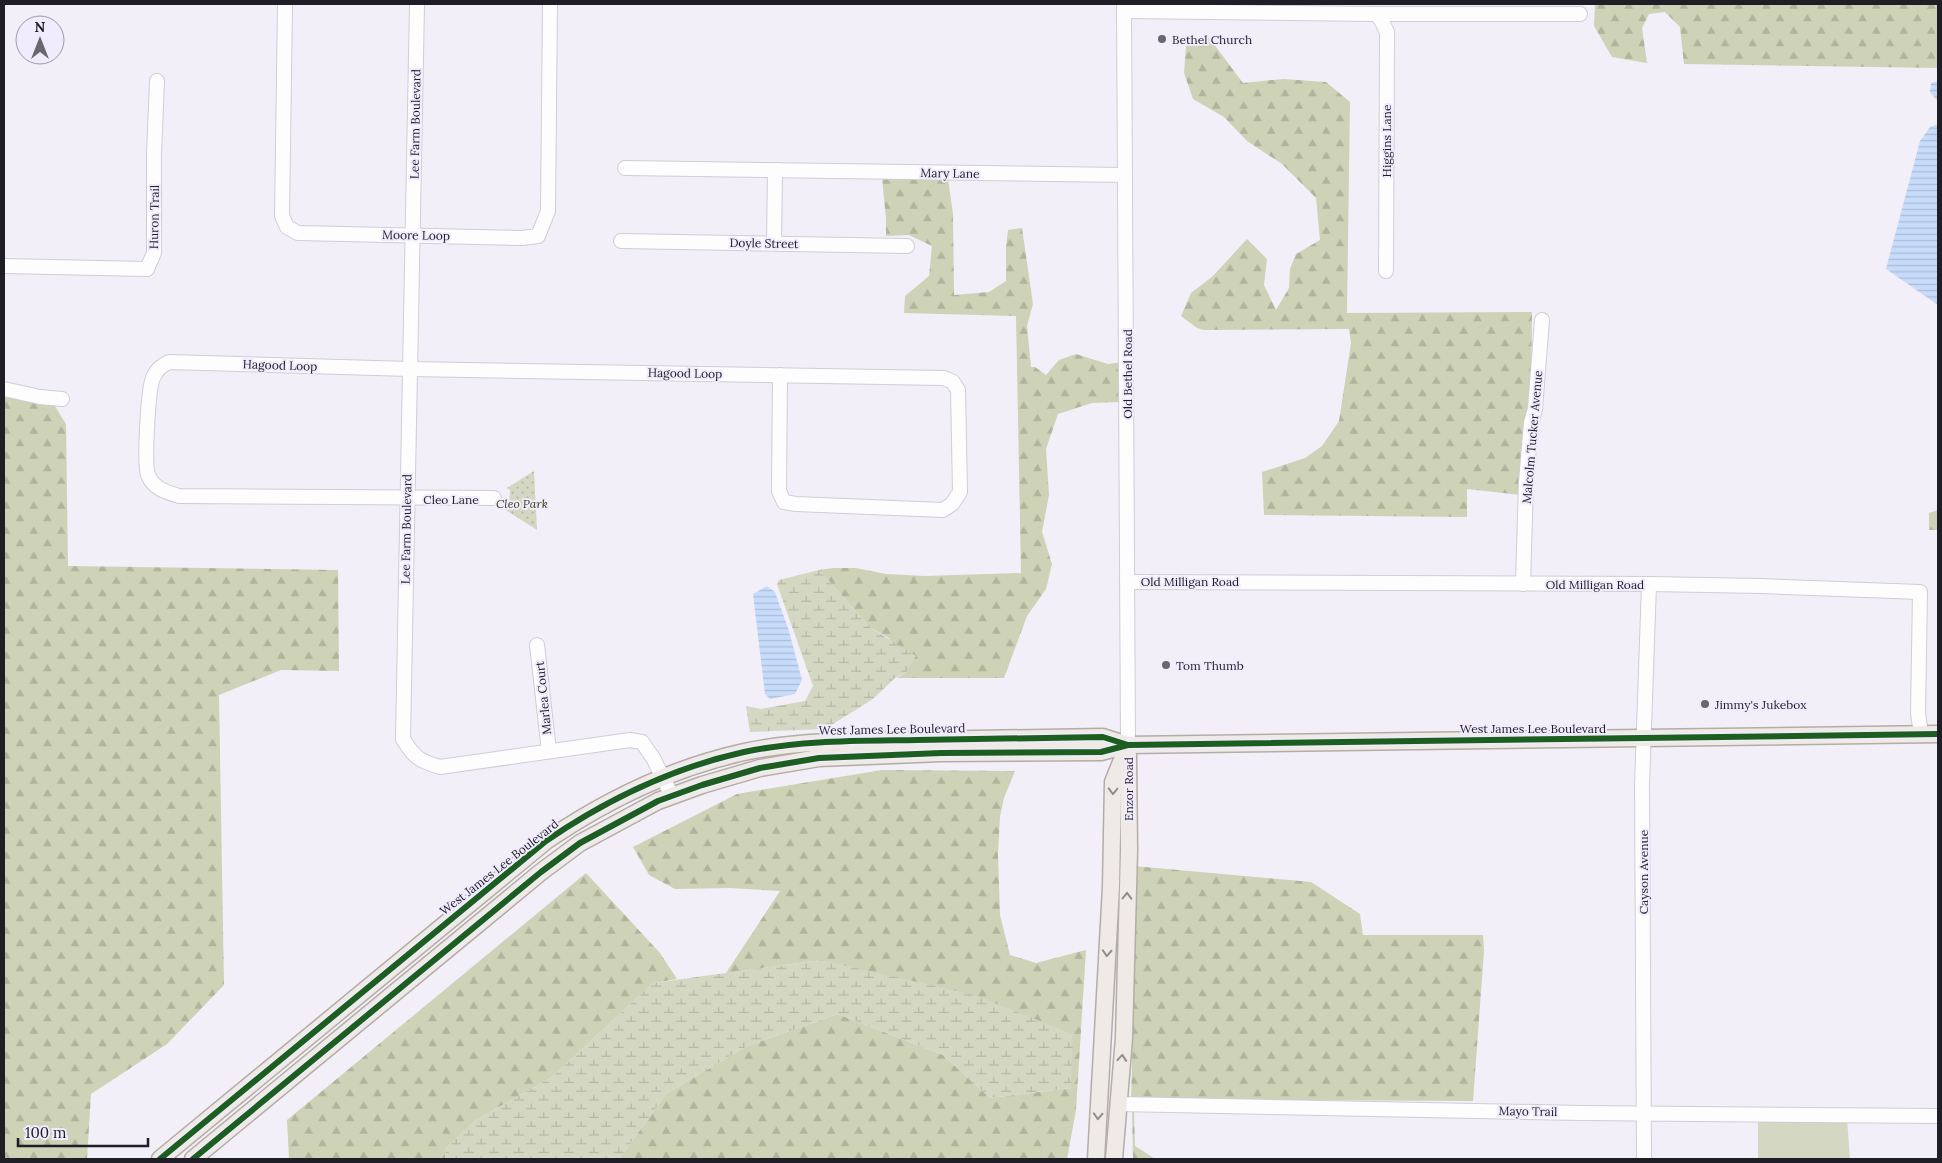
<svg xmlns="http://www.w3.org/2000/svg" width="1942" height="1163" font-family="Lora,serif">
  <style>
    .green { fill: #d4d7c1 }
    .forest { fill: url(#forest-firs) }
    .wetland { fill: url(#wetland-marsh) }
    .park { fill: url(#park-dots) }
    .water { fill: url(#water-rules) }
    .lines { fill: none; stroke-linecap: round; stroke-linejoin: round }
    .minor-casing { stroke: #cfcdd5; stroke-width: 16 }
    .major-casing { stroke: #b4aca6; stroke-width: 19 }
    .minor { stroke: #fdfdfe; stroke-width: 14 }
    .major { stroke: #efeae5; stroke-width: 16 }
    .cycleway-casing { stroke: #f0ebfd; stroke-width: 9 }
    .cycleway { stroke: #1b5e20; stroke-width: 6 }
    .oneway { stroke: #918e8f }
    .poi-dot { fill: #69666f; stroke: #f0ebfd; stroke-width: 2 }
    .labels { text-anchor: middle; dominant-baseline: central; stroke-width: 4; stroke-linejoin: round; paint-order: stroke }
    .poi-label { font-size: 12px; fill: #1f1d25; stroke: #f0ebfd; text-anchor: start }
    .street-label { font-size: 12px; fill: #1f1d25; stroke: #f0ebfd }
    .park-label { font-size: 12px; font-style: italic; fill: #3b4115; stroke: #f0ebfd }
  </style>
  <defs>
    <pattern id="forest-firs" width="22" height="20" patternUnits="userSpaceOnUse" patternTransform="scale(1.25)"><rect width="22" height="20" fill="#ced2b6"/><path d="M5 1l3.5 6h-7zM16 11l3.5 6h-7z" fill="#b0b49c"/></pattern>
    <pattern id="wetland-marsh" width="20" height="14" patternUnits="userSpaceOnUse" patternTransform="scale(1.25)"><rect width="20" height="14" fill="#d4d7c1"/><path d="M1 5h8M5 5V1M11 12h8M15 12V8" fill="none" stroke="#b6b8a6"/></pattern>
    <pattern id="park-dots" width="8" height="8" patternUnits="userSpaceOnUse" patternTransform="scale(1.25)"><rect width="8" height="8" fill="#d4d7c1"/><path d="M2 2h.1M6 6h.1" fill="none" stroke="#b6b8a6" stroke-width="1.8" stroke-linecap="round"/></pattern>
    <pattern id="water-rules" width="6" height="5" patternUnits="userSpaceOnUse" patternTransform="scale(1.25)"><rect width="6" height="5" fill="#c7dbfa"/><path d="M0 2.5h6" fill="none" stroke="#aabcd6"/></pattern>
  </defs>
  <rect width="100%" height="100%" fill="#f2eff9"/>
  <polygon class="green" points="1758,1119 1847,1119 1850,1159 1758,1159"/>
  <g class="forest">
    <polygon points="1595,4 1938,4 1938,68 1684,64 1680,27 1665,12 1649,14 1642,28 1647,63 1612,57 1594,26"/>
    <polygon points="1207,35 1243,83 1283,79 1326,82 1350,102 1347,313 1532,312 1531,404 1521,495 1467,489 1467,517 1264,515 1262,472 1305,458 1322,446 1339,421 1351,343 1349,329 1203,330 1197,328 1181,316 1191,293 1213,276 1247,239 1267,259 1264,285 1276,310 1289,288 1290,269 1296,254 1320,240 1316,198 1282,164 1247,141 1224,117 1193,99 1184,73 1186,46"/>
    <polygon points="882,178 948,179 953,214 954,295 989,292 1006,281 1006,246 1008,230 1022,228 1033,304 1027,326 1031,367 1035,367 1046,375 1059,360 1076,354 1108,364 1122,362 1120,402 1092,403 1058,414 1046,449 1049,495 1042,532 1052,564 1046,589 1027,616 1004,678 897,678 906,672 889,638 871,628 819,570 833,568 856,568 886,574 925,576 1021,573 1016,316 904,313 905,296 929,276 932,246 909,235 886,236 886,219"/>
    <polygon points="4,393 53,403 66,424 68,566 338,570 339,671 281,670 219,695 224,985 167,1044 91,1094 87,1159 4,1159"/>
    <polygon points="1938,510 1938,530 1929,530 1929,513"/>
    <polygon points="882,770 1015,771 1004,798 1000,816 998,854 1000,915 1010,955 1036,963 1086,950 1076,1110 1067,1159 619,1159 666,1094 747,1046 838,1014 943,1055 990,1098 1071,1088 821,960 726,973 780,891 729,888 675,889 649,875 633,847 737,794"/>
    <polygon points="1134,866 1311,882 1360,914 1363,935 1483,935 1484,951 1473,1101 1267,1100 1131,1101 1134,982"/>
    <polygon points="586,873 660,953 677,979 653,983 552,1077 476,1120 446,1148 445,1159 289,1159 287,1120"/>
    <polygon points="1132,1111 1134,1111 1135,1146 1155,1159 1133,1159"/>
  </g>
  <g class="wetland">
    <polygon points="819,570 871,628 916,656 906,672 895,678 873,699 825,729 750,732 746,706 761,709 805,701 813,686 777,584 779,580"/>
    <polygon points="821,960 974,995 1073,1034 1071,1088 990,1098 943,1055 838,1014 747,1046 666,1094 619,1159 445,1159 446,1148 476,1120 552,1077 653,983"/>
  </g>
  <polygon class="park" points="534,471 537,530 504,509 509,507 510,490 507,488"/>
  <g class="water">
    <polygon points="1938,81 1938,102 1930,92 1931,83"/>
    <polygon points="1938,124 1938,305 1886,269 1920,141 1930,127"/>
    <polygon points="767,586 775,592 789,631 802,680 795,694 770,699 765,694 753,594"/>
  </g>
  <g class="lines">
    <g class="minor-casing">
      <g id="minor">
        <polyline points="285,4 282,216 287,227 298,233 522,238 538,236 548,211 550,4"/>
        <path d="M417,4L403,739C414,757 419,761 440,767L630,740L642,742L653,758L672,796"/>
        <polyline points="1124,4 1128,745"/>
        <polyline points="1124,11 1376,14 1580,14"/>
        <polyline points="1376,14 1381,20 1387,32 1386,271"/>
        <polyline points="625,168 1125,175"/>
        <polyline points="621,241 907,246"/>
        <polyline points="774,243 775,170"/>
        <polyline points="4,266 147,269 154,253 154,154 157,81"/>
        <polyline points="4,389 40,397 62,399"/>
        <path d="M494,498L179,496C166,492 154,489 148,475C144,463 148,389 153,378C157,369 161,366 169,362L410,369L944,378L953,382L958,390L960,492L952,504L943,510L796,504L784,502L779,491L780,375"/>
        <polyline points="1127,582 1649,584 1761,586 1920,592 1918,713 1921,734"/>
        <polyline points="1523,584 1526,482 1531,423 1535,409 1542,320"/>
        <polyline points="537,645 549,751"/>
        <polyline points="1118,1104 1582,1113 1938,1116"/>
        <polyline points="1644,1159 1642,785 1649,584"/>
      </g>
    </g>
    <g class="major-casing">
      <g id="major">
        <path d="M160,1159L546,841C606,800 672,768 744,752C801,740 859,741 917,740C979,739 1041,738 1103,737L1128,745"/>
        <polyline points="193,1159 541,872 580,843 658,801 702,785 760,768 819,758 941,753 1101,752 1128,745 1938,734"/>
        <polyline points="1096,1159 1111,887 1113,782 1128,745"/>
        <polyline points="1114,1159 1124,1038 1129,850 1128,755"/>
      </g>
    </g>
    <use href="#minor" class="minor"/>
    <use href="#major" class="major"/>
    <g class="cycleway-casing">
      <g id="cycleway">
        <path d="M160,1159L546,841C606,800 672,768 744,752C801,740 859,741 917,740C979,739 1041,738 1103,737L1128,745"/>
        <polyline points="193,1159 541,872 580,843 658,801 702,785 760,768 819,758 941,753 1101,752 1128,745 1938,734"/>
      </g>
    </g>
    <use href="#cycleway" class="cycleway"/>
  </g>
  <defs><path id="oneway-chevron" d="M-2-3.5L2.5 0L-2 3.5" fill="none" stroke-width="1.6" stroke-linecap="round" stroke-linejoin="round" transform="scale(1.25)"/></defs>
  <g class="oneway">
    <use href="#oneway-chevron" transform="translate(1113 791) rotate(91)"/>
    <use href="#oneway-chevron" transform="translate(1127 896) rotate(-89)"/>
    <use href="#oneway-chevron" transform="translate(1107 953) rotate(93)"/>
    <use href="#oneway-chevron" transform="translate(1122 1058) rotate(-85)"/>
    <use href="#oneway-chevron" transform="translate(1098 1116) rotate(93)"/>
  </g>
  <g class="poi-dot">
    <circle cx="1162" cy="39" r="5"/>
    <circle cx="1166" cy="665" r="5"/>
    <circle cx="1705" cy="704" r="5"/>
  </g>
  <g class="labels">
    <g class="poi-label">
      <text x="1172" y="39">Bethel Church</text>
      <text x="1176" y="665">Tom Thumb</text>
      <text x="1715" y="704">Jimmy's Jukebox</text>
    </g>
    <g class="street-label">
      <text transform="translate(415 124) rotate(-89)">Lee Farm Boulevard</text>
      <text transform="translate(1386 141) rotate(-90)">Higgins Lane</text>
      <text transform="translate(950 173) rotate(1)">Mary Lane</text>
      <text transform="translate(154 217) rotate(-89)">Huron Trail</text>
      <text transform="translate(416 235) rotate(1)">Moore Loop</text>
      <text transform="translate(764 243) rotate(1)">Doyle Street</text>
      <text transform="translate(280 365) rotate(2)">Hagood Loop</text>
      <text transform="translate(685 373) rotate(1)">Hagood Loop</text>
      <text transform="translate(1127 374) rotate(-90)">Old Bethel Road</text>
      <text transform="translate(1532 437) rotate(-85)">Malcolm Tucker Avenue</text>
      <text x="451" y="499">Cleo Lane</text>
      <text transform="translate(406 529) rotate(-89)">Lee Farm Boulevard</text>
      <text x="1190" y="581">Old Milligan Road</text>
      <text x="1595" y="584">Old Milligan Road</text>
      <text transform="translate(543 698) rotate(-96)">Marlea Court</text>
      <text x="1533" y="728">West James Lee Boulevard</text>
      <text transform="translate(892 729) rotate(-1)">West James Lee Boulevard</text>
      <text transform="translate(1128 789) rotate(-90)">Enzor Road</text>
      <text transform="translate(499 867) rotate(-38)">West James Lee Boulevard</text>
      <text transform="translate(1643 872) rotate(-90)">Cayson Avenue</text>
      <text transform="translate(1528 1111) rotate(1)">Mayo Trail</text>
    </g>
    <g class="park-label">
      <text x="522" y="503">Cleo Park</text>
    </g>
  </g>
  <rect width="1942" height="1163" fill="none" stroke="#1f1d25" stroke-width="10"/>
  <g transform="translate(40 40)"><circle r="24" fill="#f0ebfd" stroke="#9c99a7"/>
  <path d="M0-4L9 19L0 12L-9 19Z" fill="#69666f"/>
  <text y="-8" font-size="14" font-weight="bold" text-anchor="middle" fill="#1f1d25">N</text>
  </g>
  <path d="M18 1138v8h130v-8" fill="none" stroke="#1f1d25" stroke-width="2.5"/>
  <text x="25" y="1138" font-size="15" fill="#1f1d25" stroke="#f0ebfd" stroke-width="4" paint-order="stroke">100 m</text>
</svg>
